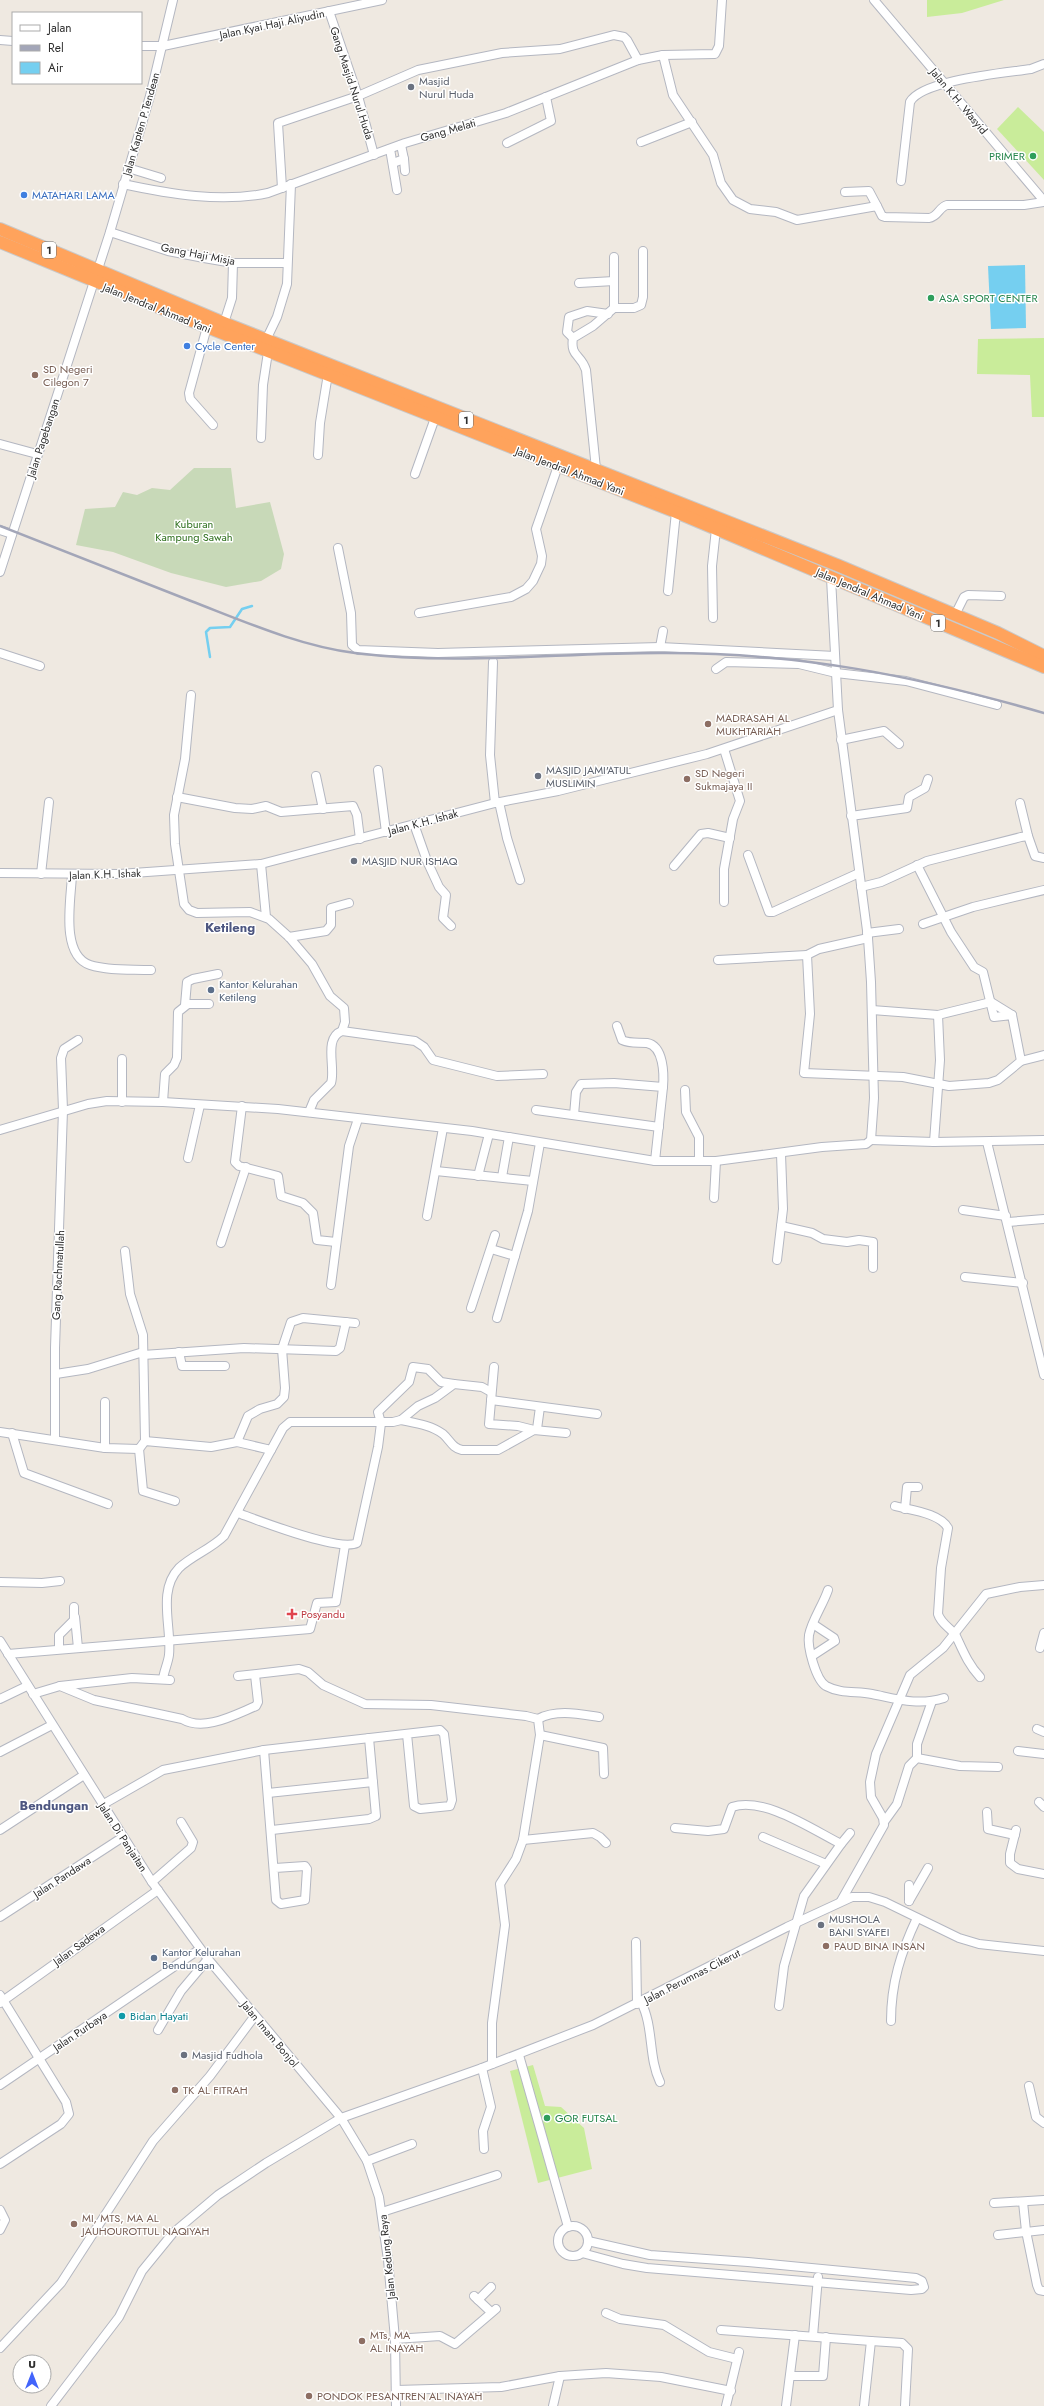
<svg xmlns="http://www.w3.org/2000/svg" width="1044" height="2406" font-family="Jost,sans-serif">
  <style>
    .cemetery { fill: #c8d9b8 }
    .pitch { fill: #c9ec9a }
    .water { fill: #75cff0 }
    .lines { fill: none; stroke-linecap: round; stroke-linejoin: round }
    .stream { stroke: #75cff0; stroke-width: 2.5 }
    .minor-casing { stroke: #b4b7c1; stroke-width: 10 }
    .highway-casing { stroke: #c9c9c9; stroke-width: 14 }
    .minor { stroke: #fff; stroke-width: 8 }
    .highway { stroke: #ffa35c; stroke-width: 12 }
    .rail { stroke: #a3a6b8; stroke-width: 2.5 }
    .worship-dot { fill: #6b7280; stroke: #fff; stroke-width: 1.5 }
    .leisure-dot { fill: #2e9e5b; stroke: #fff; stroke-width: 1.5 }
    .shop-dot { fill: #3f7fe0; stroke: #fff; stroke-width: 1.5 }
    .education-dot { fill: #8d6e63; stroke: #fff; stroke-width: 1.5 }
    .service-dot { fill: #5c6f8a; stroke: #fff; stroke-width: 1.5 }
    .health-dot { fill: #e0444e; stroke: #fff; stroke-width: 1.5 }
    .culture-dot { fill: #0f9aa8; stroke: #fff; stroke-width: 1.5 }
    .labels { text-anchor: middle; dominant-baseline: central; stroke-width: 3; stroke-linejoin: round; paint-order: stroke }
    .shield { fill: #fff; stroke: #6d6d6d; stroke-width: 1 }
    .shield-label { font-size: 10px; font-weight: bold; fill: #2e2e2e }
    .street-label { font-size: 11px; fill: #2e2e2e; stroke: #fff }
    .worship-label { font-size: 11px; fill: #5b616d; stroke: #fff; text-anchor: start }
    .leisure-label { font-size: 11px; fill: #27864d; stroke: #fff; text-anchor: start }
    .shop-label { font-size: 11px; fill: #366cbe; stroke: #fff; text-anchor: start }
    .education-label { font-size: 11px; fill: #785e54; stroke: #fff; text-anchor: start }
    .park-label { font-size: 11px; fill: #2c6e1b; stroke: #fff }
    .service-label { font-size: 11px; fill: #4e5e75; stroke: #fff; text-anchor: start }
    .health-label { font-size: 11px; fill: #be3a42; stroke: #fff; text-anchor: start }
    .culture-label { font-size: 11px; fill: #0d838f; stroke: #fff; text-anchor: start }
    .quarter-label { font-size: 13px; font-weight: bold; fill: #4d5680; stroke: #fff }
  </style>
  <rect width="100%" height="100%" fill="#efe9e1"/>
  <polygon class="cemetery" points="194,468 231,468 236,508 270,502 284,554 281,569 261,581 226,587 171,573 113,552 76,545 85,509 115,507 123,492 137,495 152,488 170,490"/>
  <g class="pitch">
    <polygon points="927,0 1004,0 962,13 927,17"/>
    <polygon points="1018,107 1044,132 1044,180 997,129"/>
    <polygon points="1044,338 1044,417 1032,417 1030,375 977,374 978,339"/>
    <polygon points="533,2065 545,2106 561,2107 584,2128 592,2169 538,2183 510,2071"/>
  </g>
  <polygon class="water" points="1025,265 1026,328 991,329 988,266"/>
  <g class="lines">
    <polyline class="stream" points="210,657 206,632 210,628 230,627 242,609 252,606"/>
    <g class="minor-casing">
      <g id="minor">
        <polyline points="874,0 1044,201"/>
        <polyline points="329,11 358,96 374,155"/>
        <polyline points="0,40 13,41"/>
        <polyline points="141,46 163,46 382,0"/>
        <path d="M663,55L673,95L713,155L721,183L733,200L750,209L776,212L797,220L877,206L882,216L885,217L929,218C938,217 939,207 947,205H1024L1044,202"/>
        <polyline points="641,142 692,122"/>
        <polyline points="507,143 551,121 546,97"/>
        <polyline points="390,149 397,190"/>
        <polyline points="404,159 405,171"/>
        <polyline points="393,163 404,159 401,145"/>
        <polyline points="128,168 161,178"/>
        <path d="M901,181L910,102C922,80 1005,73 1031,69L1044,64"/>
        <path d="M123,184C169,194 222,203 268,193L405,143L506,113L638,60L663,55L715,54L719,46L722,0"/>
        <polyline points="282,188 278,123 358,96 418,70 502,53 560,49 614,35 624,37 627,40 638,60"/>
        <polyline points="845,192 869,191 877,206"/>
        <polyline points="110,232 168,251 204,258 233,263 287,263"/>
        <polyline points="579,283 614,281"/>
        <polyline points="614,308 634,308 641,305 643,297 643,251"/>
        <polyline points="224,323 232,298 233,263"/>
        <polyline points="207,327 189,393 190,399 213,425"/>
        <polyline points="573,338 567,332 569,317 587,311 608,314"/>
        <polyline points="266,340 277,317 287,284 291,184"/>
        <polyline points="261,438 263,385 268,352"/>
        <polyline points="0,444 37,454"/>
        <polyline points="318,455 320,423 328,374"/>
        <path d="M596,469L586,370C581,354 570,357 573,338L593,326L614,308V257"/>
        <polyline points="415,474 435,418"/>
        <polyline points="0,530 12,534"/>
        <polyline points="338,548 351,613 352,645 358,650 438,653 660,647 835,656"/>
        <polyline points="0,572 110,232 150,96 173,0"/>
        <polyline points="668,591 676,512"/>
        <polyline points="419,613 511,597 526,589 533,581 541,564 542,556 536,529 558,466"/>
        <polyline points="955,615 964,597 968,595 1001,596"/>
        <polyline points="713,618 712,566 716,529"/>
        <polyline points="660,647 663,631"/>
        <polyline points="0,653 40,666"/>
        <polyline points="493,662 490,755 495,803"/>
        <polyline points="716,669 726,662 799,664 836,673 906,681 997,705"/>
        <polyline points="191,695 185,759 174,815 175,844 184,904 189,910 197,913 250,912 269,919 289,937 312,964 330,996 344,1008 345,1022 342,1031"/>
        <polyline points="841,740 884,731 899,744"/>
        <polyline points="724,749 740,801 733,819 724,869 724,902"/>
        <polyline points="378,770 386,832"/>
        <polyline points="316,776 323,809"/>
        <polyline points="177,797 235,808 252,809 266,806 281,812 353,806 357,815 360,839"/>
        <polyline points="499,802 507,838 520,880"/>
        <polyline points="1020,803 1028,836"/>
        <polyline points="851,816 907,808 909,797 925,788 928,779"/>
        <polyline points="414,824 427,861 439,887 446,895 443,918 451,926"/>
        <polyline points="748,855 769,912 773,912 859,873"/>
        <polyline points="261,864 266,917"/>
        <polyline points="674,866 701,834 708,833 730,838"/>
        <polyline points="0,873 119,874 261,864 495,803 558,791 707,754 838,710"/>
        <polyline points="41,874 49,802"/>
        <path d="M72,875C71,899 60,955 90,965C109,971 131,969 151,970"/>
        <polyline points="861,887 881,882 927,861 1021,837 1028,836 1035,856 1044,858"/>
        <polyline points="923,924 973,907 1044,890"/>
        <polyline points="867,933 899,929"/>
        <polyline points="289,937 326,931 331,925 331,908 349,903"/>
        <polyline points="868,938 819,949 807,955 810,1014 804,1073 903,1077 949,1086 989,1083 998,1080 1021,1061 1012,1015 994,1017 983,972 974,967 951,932 917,865"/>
        <polyline points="718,960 807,955"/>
        <polyline points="185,1005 187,982 193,979 218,974"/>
        <polyline points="872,1010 938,1015"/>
        <path d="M617,1026L622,1040C630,1044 639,1042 647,1043C664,1046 664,1075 663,1087"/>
        <polyline points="122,1059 122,1102"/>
        <polyline points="1021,1061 1044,1055"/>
        <polyline points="685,1090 686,1112 699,1137 699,1160"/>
        <polyline points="163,1102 165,1074 174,1065 177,1058 178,1012 188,1004 209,1004"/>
        <polyline points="242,1106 235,1162 239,1166 278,1176 281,1196 303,1203 313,1213 317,1240 336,1242"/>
        <polyline points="536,1110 659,1127"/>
        <path d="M309,1112L314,1100L331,1083C336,1068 323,1038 342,1031L415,1041L424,1047L433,1060L497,1076L543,1074"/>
        <polyline points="574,1115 576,1092 581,1084 614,1083 663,1087 655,1161"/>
        <polyline points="0,1130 88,1104 107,1101 163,1102 278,1109 472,1131 655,1161 716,1161 822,1147 866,1144 871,1140 874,1098 871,982 868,938 838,710 831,578"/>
        <polyline points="871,1140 934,1142 1044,1140"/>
        <polyline points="934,1142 940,1060 938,1015 991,1002 1012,1015"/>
        <polyline points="987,1142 1044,1375"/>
        <polyline points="188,1158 200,1105"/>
        <polyline points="436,1171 533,1181"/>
        <polyline points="478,1176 489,1134"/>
        <polyline points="502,1177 509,1137"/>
        <polyline points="714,1198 716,1161"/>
        <polyline points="963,1210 1006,1216"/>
        <polyline points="427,1216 443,1128"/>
        <polyline points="1008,1222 1044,1219"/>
        <polyline points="781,1226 812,1233 823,1239 847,1242 859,1240 873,1242 873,1268"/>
        <polyline points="221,1243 246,1167"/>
        <polyline points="491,1249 515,1256"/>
        <polyline points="125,1251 130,1294 143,1335 145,1441"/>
        <polyline points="777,1260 783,1209 781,1154"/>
        <polyline points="965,1277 1023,1283"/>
        <polyline points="331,1285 349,1146 358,1119"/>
        <polyline points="471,1308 495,1235"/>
        <polyline points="497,1318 528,1211 540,1143"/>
        <polyline points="179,1352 182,1366 225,1366"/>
        <polyline points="143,1355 244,1348 336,1351 340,1348 346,1322"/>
        <polyline points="494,1367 489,1424 518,1426 534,1430"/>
        <polyline points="56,1374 88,1369 143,1352"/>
        <polyline points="491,1400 597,1414"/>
        <path d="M401,1420C415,1423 431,1425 443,1434C450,1440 452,1448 462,1450H498L534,1430L566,1433"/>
        <polyline points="537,1429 540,1407"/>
        <polyline points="0,1432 105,1448 139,1449 145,1441 211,1447 237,1442 248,1416 260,1409 277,1404 284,1397 285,1388 282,1349 291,1322 303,1318 355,1323"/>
        <polyline points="12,1433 24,1473 108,1504"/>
        <polyline points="55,1440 55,1348 63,1110 61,1058 64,1049 78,1040"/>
        <polyline points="237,1442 271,1450 283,1428 290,1422 393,1422 401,1420 418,1406 435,1398 454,1384 482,1387 491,1392"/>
        <polyline points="105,1448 105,1402"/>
        <polyline points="139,1449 143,1491 175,1501"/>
        <path d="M895,1506C910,1510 940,1513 948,1528L941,1568L938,1614C941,1624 951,1628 956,1636C963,1651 968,1664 980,1677"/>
        <polyline points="905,1509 907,1487 918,1487"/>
        <path d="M238,1513C260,1521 339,1552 357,1543L378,1447L381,1423L378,1412L409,1382L413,1367L428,1369L441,1382L454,1384"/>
        <polyline points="0,1582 42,1583 60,1581"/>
        <path d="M828,1590C823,1605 812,1620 809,1635C807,1647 816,1680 826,1686C841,1694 856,1691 872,1694C897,1699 918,1706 944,1698"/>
        <polyline points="75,1617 78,1648"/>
        <polyline points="0,1641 152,1882 208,1959 341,2118 367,2161 379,2197 388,2260 395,2339 396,2406"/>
        <polyline points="1040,1648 1044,1633"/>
        <polyline points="59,1649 59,1635 74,1620 74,1607"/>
        <polyline points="8,1654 310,1629 317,1603 336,1602 345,1545"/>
        <polyline points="812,1656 835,1641 834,1638 813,1624"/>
        <polyline points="238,1676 299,1669 308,1672 323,1685 365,1704 431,1705 526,1716 538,1719 540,1735 523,1840 516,1859 500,1884 505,1925 492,2023 492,2064"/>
        <path d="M163,1679C164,1671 168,1663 169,1655C172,1627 157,1591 179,1568C193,1555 211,1549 224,1536L271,1450"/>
        <polyline points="60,1686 132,1678 170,1680"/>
        <path d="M33,1694L60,1686L94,1700L182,1719C204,1732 234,1715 256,1706L258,1702L255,1675"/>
        <polyline points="0,1699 27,1686"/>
        <path d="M538,1719C557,1709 579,1714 599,1717"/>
        <polyline points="1037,1729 1044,1732"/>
        <polyline points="540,1735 603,1748 604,1774"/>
        <polyline points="264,1750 276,1900 281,1904 305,1900 307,1869 305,1866 275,1868"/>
        <polyline points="1018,1751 1044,1754"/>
        <polyline points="0,1752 52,1725"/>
        <polyline points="917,1758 917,1744 932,1701"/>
        <polyline points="268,1793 373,1782"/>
        <polyline points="1039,1802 1044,1807"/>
        <polyline points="102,1805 163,1770 264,1750 440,1730 444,1734 452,1800 450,1806 420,1809 414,1806 407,1734"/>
        <polyline points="987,1812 988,1829 1015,1835"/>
        <polyline points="884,1822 897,1804 909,1766 917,1758 960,1766 998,1767"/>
        <path d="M675,1828L708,1831L724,1829L732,1807C764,1796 813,1830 841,1844L804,1896L784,1966L779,2006"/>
        <polyline points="0,1830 84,1775"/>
        <polyline points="272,1830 369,1819 376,1816 369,1738"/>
        <polyline points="1016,1830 1010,1854 1010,1863 1018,1869 1044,1874"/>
        <polyline points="763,1837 826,1864"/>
        <polyline points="523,1840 593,1833 600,1837 606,1843"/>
        <polyline points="841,1844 850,1833"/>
        <polyline points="152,1882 191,1848 193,1842 181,1822"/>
        <polyline points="909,1885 909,1901"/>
        <polyline points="841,1901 884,1825 883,1818 871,1797 870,1782 876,1754 910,1675 943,1648 986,1594 1020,1587 1044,1585"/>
        <polyline points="909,1901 928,1868"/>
        <polyline points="0,1917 123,1837"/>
        <polyline points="636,1942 637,2004"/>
        <polyline points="0,1995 66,2102 69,2114 61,2124 0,2164"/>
        <path d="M641,2002C654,2027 648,2057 660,2082"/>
        <polyline points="0,2003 158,1890"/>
        <path d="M891,2021C891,1983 901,1952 917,1918"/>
        <polyline points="158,2030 181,1991 208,1959"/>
        <polyline points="519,2055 568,2227"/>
        <polyline points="482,2068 491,2107 483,2131 484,2149"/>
        <polyline points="0,2085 200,1949"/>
        <polyline points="1029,2086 1036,2117 1044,2123"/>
        <polyline points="367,2161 412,2144"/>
        <polyline points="1023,2202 1026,2231 1037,2285 1039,2290 1044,2291"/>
        <polyline points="994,2203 1044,2200"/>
        <polyline points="0,2210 5,2220 0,2230"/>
        <polyline points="382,2212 497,2175"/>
        <circle cx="573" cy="2241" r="15"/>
        <polyline points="998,2235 1044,2230"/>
        <polyline points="582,2253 623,2264 647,2268 911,2290 922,2289 924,2287 922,2281 916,2278 748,2262 650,2255 588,2241"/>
        <polyline points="474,2296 491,2312"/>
        <polyline points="478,2300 491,2287"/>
        <polyline points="606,2313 620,2319 664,2325 709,2352 737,2359"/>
        <polyline points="721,2330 871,2341 864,2406"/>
        <polyline points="813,2336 818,2277"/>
        <polyline points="395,2339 440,2336 455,2344 496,2309"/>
        <polyline points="871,2341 902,2343 908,2349 905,2406"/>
        <polyline points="0,2348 61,2283 153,2141 210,2076 254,2017"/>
        <polyline points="790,2376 823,2376 826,2337"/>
        <polyline points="396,2390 501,2387 560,2376 606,2373 661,2377 731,2391"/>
        <polyline points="51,2406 119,2317 142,2271 173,2233 218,2195 266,2163 341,2118 482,2068 593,2025 787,1927 852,1897 869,1897 885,1902 959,1938 979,1944 1044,1951"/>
        <polyline points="553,2406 560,2376"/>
        <polyline points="726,2406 739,2352"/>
        <polyline points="786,2406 795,2335"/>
      </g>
    </g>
    <g class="highway-casing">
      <g id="highway">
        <polyline points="0,229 224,323 837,565 998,633 1044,656"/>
        <polyline points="0,242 207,327 676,512 1044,667"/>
      </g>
    </g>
    <use href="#minor" class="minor"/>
    <use href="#highway" class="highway"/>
    <path class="rail" d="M0,526C63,551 127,576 191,601C243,621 299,646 355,653C458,666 564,652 667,653C802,653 916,676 1044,713"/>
  </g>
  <g class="worship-dot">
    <circle cx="411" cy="87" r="4"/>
    <circle cx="538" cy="776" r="4"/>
    <circle cx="354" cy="861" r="4"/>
    <circle cx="821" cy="1925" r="4"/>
    <circle cx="184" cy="2055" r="4"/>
  </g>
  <g class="leisure-dot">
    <circle cx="1033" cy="156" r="4"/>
    <circle cx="931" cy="298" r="4"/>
    <circle cx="547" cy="2118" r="4"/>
  </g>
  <g class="shop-dot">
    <circle cx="24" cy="195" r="4"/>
    <circle cx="187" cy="346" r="4"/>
  </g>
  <g class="education-dot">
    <circle cx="35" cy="375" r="4"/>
    <circle cx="708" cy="724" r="4"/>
    <circle cx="687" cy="779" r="4"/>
    <circle cx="826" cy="1946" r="4"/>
    <circle cx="175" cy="2090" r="4"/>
    <circle cx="74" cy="2224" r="4"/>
    <circle cx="362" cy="2341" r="4"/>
    <circle cx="309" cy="2396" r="4"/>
  </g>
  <g class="service-dot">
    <circle cx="211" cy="990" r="4"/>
    <circle cx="154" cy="1958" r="4"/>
  </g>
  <path class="health-dot" d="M290 1608h4v4h4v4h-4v4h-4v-4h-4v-4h4z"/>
  <circle class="culture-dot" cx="122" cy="2016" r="4"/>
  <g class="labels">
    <g class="shield">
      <rect x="42" y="242" width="14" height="16" rx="3"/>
      <rect x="459" y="412" width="14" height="16" rx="3"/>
      <rect x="931" y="615" width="14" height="16" rx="3"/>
    </g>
    <g class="shield-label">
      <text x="49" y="250">1</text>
      <text x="466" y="420">1</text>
      <text x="938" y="623">1</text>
    </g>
    <g class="street-label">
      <text transform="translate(272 24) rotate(-12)">Jalan Kyai Haji Aliyudin</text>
      <text transform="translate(352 83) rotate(72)">Gang Masjid Nurul Huda</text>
      <text transform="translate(959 101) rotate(50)">Jalan K.H. Wasyid</text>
      <text transform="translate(141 124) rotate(-74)">Jalan Kapten P.Tendean</text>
      <text transform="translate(448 130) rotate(-16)">Gang Melati</text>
      <text transform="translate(198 254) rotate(11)">Gang Haji Misja</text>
      <text transform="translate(157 308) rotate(22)">Jalan Jendral Ahmad Yani</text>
      <text transform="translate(43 438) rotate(-72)">Jalan Pagebangan</text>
      <text transform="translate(570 471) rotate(21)">Jalan Jendral Ahmad Yani</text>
      <text transform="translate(870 594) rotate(23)">Jalan Jendral Ahmad Yani</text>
      <text transform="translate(423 822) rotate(-15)">Jalan K.H. Ishak</text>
      <text transform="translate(105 874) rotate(-2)">Jalan K.H. Ishak</text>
      <text transform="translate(58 1275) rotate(-87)">Gang Rachmatullah</text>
      <text transform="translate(123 1837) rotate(57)">Jalan Di Panjaitan</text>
      <text transform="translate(62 1877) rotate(-33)">Jalan Pandawa</text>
      <text transform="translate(79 1945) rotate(-36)">Jalan Sadewa</text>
      <text transform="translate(692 1976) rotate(-27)">Jalan Perumnas Cikerut</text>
      <text transform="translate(80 2031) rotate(-34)">Jalan Purbaya</text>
      <text transform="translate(270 2034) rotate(50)">Jalan Imam Bonjol</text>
      <text transform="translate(387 2257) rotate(-96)">Jalan Kedung Raya</text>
    </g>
    <g class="worship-label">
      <text x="419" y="81">Masjid<tspan x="419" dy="13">Nurul Huda</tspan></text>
      <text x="546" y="770">MASJID JAMI'ATUL<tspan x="546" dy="13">MUSLIMIN</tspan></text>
      <text x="362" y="861">MASJID NUR ISHAQ</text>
      <text x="829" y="1919">MUSHOLA<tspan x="829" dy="13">BANI SYAFEI</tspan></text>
      <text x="192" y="2055">Masjid Fudhola</text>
    </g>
    <g class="leisure-label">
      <text x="1025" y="156" text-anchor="end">PRIMER</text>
      <text x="939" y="298">ASA SPORT CENTER</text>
      <text x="555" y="2118">GOR FUTSAL</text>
    </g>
    <g class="shop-label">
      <text x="32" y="195">MATAHARI LAMA</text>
      <text x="195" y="346">Cycle Center</text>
    </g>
    <g class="education-label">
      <text x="43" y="369">SD Negeri<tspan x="43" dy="13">Cilegon 7</tspan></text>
      <text x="716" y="718">MADRASAH AL<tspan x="716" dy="13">MUKHTARIAH</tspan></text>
      <text x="695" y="773">SD Negeri<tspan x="695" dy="13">Sukmajaya II</tspan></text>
      <text x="834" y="1946">PAUD BINA INSAN</text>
      <text x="183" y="2090">TK AL FITRAH</text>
      <text x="82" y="2218">MI, MTS, MA AL<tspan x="82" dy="13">JAUHOUROTTUL NAQIYAH</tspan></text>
      <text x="370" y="2335">MTs, MA<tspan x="370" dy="13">AL INAYAH</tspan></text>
      <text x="317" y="2396">PONDOK PESANTREN AL INAYAH</text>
    </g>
    <g class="park-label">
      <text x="194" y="524">Kuburan<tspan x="194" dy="13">Kampung Sawah</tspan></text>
    </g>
    <g class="service-label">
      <text x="219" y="984">Kantor Kelurahan<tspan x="219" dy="13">Ketileng</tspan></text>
      <text x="162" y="1952">Kantor Kelurahan<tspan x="162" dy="13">Bendungan</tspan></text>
    </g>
    <g class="health-label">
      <text x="301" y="1614">Posyandu</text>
    </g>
    <g class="culture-label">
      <text x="130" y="2016">Bidan Hayati</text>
    </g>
    <g class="quarter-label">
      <text x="230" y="927">Ketileng</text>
      <text x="54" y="1805">Bendungan</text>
    </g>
  </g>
  <rect x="12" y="12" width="130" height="72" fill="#ffffff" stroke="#ababab"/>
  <rect x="20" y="25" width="20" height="6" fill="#ffffff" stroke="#ababab"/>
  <text x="48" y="32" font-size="12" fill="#2e2e2e">Jalan</text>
  <rect x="20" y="45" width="20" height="6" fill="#a3a6b8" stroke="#ababab"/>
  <text x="48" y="52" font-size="12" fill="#2e2e2e">Rel</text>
  <rect x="20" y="62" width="20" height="12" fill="#75cff0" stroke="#ababab"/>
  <text x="48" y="72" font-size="12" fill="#2e2e2e">Air</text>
  <g transform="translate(32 2374)"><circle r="19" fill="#ffffff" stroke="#ababab"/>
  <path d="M0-3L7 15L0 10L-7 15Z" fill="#4264fb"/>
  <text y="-6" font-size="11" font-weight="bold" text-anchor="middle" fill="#2e2e2e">U</text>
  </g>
</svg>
